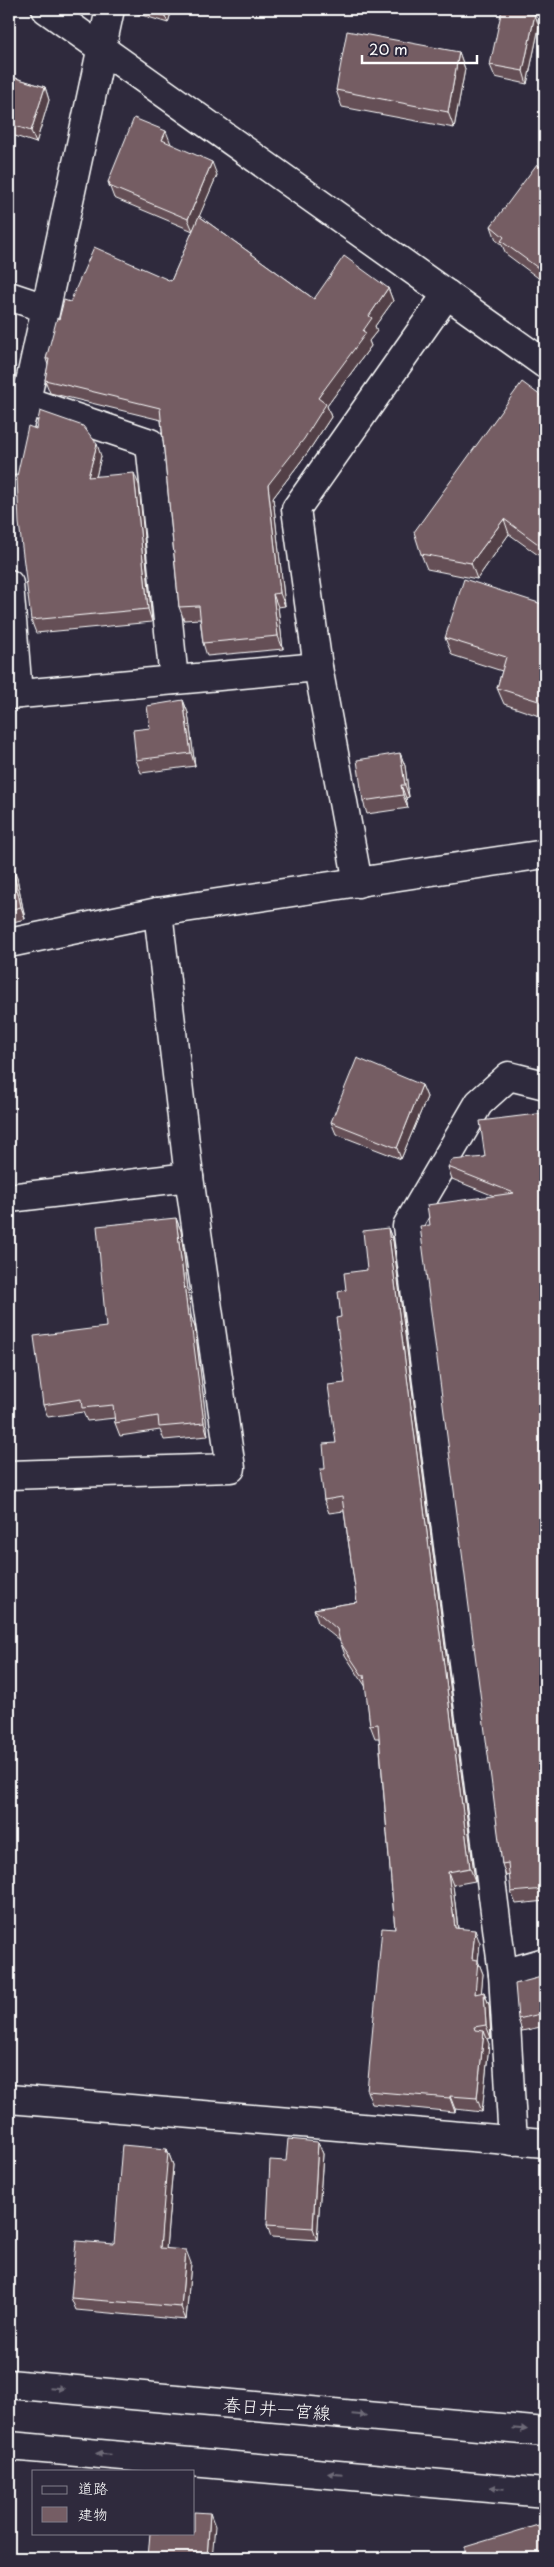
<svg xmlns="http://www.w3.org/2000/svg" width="554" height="2567" font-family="'Playpen Sans','Klee One',sans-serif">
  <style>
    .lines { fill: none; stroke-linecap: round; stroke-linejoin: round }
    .minor-casing { stroke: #fff; stroke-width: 31 }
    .tertiary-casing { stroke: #fff; stroke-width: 31 }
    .primary-casing { stroke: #fff; stroke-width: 31 }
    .minor { stroke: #2f2a3d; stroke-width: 28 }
    .tertiary { stroke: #2f2a3d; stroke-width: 28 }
    .primary { stroke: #2f2a3d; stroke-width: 28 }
    .wall { fill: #655056; stroke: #fff }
    .shaded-wall { fill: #524146; stroke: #fff }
    .building { fill: #755d64; stroke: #fff }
    .oneway { fill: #6d6a77 }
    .labels { text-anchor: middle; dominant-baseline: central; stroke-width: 4; stroke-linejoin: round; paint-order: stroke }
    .street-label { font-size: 18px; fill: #fff; stroke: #2f2a3d }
  </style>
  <rect width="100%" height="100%" fill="#2f2a3d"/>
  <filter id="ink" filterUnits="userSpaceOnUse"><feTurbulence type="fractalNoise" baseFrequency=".02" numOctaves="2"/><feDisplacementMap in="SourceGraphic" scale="10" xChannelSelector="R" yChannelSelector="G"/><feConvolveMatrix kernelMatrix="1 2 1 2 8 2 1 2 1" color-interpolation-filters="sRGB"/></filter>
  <g filter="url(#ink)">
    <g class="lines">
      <g class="minor-casing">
        <g id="minor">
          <polyline points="9,296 45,308"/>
          <polyline points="26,401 150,443 174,680"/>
          <polyline points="9,462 26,401 110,9"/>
          <polyline points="9,584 18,694"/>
          <polyline points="9,695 318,667"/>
          <polyline points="358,883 318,667 296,509 447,294"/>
          <polyline points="158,912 189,1177"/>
          <polyline points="9,943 158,912 545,854"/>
          <polyline points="9,1198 189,1177 231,1468 9,1475"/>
          <polyline points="503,1974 545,1962"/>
          <polyline points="9,2099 545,2143"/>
          <polyline points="513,2141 503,1974 407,1226 479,1103 509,1076 545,1085"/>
        </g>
      </g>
      <g class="tertiary-casing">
        <polyline id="tertiary" points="46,9 545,364"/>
      </g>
      <g class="primary-casing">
        <g id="primary">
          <polyline points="9,2384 545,2432"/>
          <polyline points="9,2446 545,2493"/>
        </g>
      </g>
      <use href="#minor" class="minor"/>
      <use href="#tertiary" class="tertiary"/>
      <use href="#primary" class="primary"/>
    </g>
    <g class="wall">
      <polygon points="125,9 172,9 168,23 125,10"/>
      <polygon points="535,14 539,27 527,84 495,77 490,65"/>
      <polygon points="459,52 465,69 454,128 342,107 336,90"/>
      <polygon points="9,76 45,87 49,100 36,143 9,134"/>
      <polygon points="170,144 217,175 199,216 314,299 388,288 393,301 375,326 377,331 369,341 371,346 327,406 331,417 308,452 273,498 285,606 278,607 283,649 207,656 203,643 200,619 184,620 179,607 161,420 50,393 45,380 48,365 46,359 59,319 70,302 171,281 193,231 114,198 108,182"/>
      <polygon points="545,161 545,283 506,254 502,245 496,240 491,226"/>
      <polygon points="545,399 545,560 509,534 477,579 427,569 421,554"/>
      <polygon points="101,456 96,477 139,485 152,622 36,633 31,620"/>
      <polygon points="545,605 545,718 504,704 497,688 502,671 452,655 445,638"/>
      <polygon points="183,700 188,713 195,766 141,773 136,760 150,728"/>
      <polygon points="400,753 405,766 409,797 406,798 408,808 367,814 363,801"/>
      <polygon points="9,867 17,878 25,919 9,923"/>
      <polygon points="422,1085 427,1097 401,1159 336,1134 331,1122"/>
      <polygon points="545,1113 545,1901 516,1904 511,1892 510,1875 506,1876 502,1864 430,1225 494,1196 452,1179 448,1167 485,1157"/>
      <polygon points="176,1218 181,1231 191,1316 195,1328 208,1436 164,1440 160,1430 120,1436 115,1423 115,1418 87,1421 83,1412 48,1417 43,1405 106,1327"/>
      <polygon points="388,1228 393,1241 475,1881 453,1885 458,1928 480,1943 478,1961 483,1974 481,1993 484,1992 489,2005 491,2038 487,2039 489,2044 482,2112 455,2109 455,2112 372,2104 367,2091 395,1929 379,1738 375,1738 370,1725 366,1687 345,1655 340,1641 318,1623 314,1609 357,1602 344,1511 329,1513 324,1500 325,1469 336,1443 345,1383 341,1317 346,1290 367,1270"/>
      <polygon points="545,1976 545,2026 522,2031 518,2019"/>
      <polygon points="318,2142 323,2154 317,2240 271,2237 267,2225 286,2161"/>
      <polygon points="167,2149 173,2165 166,2249 191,2263 186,2320 76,2310 71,2298 114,2244"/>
      <polygon points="545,2160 545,2222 541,2211"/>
    </g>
    <g class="shaded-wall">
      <polygon points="167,9 172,9 168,23 165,16"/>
      <polygon points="535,14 539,27 527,84 523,71"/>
      <polygon points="459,52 465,69 454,128 448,112"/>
      <polygon points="45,87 49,100 36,143 31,131"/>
      <polygon points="166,131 171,144 167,153 162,140"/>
      <polygon points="212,162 217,175 193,231 188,219"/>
      <polygon points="388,288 393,301 375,326 377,331 369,341 371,346 327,406 331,417 308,452 273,498 285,606 280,593 268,485 318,398 363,331 369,316"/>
      <polygon points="97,444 101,456 93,490 88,477"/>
      <polygon points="545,461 545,479 541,467"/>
      <polygon points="134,473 139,485 152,622 148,609"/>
      <polygon points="504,519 509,534 477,579 471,563"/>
      <polygon points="273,594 278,607 283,649 278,636"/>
      <polygon points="183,700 188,713 195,766 191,753"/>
      <polygon points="400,753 405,766 409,797 405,785"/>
      <polygon points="401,785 406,798 408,808 403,795"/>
      <polygon points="12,866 17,878 25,919 21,907"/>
      <polygon points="422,1085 427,1097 401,1159 397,1148"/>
      <polygon points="176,1218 181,1231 191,1316 195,1328 208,1436 204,1423 188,1316"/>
      <polygon points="388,1228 393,1241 475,1881 470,1868"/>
      <polygon points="448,1872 453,1885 459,1941 455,1928"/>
      <polygon points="475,1930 480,1943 478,1961 483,1974 480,2008 475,1994 472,1959"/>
      <polygon points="484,1992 489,2005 491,2038 486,2025"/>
      <polygon points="484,2031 489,2044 482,2112 477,2098"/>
      <polygon points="450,2096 455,2109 455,2112 450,2098"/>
      <polygon points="318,2142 323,2154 317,2240 313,2228"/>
      <polygon points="167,2149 173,2165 165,2261 160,2248"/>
      <polygon points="9,2152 13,2164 9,2204"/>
      <polygon points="186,2250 191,2263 186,2320 181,2307"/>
      <polygon points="210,2513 215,2526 212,2558 207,2558"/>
    </g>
    <g class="building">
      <polygon points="141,9 167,9 165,16"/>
      <polygon points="502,9 509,9 535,14 523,71 490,65"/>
      <polygon points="347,31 459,52 448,112 336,90"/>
      <polygon points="9,76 45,87 31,131 9,124"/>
      <polygon points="134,118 166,131 162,140 212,162 188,219 109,186 110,183 108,182"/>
      <polygon points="545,161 545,273 501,241 504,237 491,226 537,164 540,167"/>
      <polygon points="199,216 314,299 344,256 388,288 369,316 372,318 363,331 366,333 318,398 326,404 304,439 268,485 280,593 273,594 278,636 203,643 199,606 179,607 160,408 45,380 49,359 46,359 57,318 59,319 64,300 70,302 94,247 171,281"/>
      <polygon points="522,382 545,399 545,461 541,467 545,470 545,549 504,519 471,563 421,554 414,532"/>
      <polygon points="40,411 83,426 97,444 88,477 134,473 148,609 31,620 19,523 17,476 28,426 36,429"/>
      <polygon points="464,579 545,605 545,615 543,618 545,618 545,703 497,688 506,657 445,638"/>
      <polygon points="183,700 191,753 136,760 133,730 150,728 147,706"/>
      <polygon points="400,753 405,785 401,785 403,795 363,801 357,760"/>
      <polygon points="12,866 21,907 9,910 9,867"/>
      <polygon points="357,1058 422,1085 397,1148 331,1122"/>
      <polygon points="545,1113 545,1889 511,1892 508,1863 502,1864 420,1226 430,1225 427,1205 514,1193 448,1167 452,1160 485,1157 480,1121"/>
      <polygon points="176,1218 188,1316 190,1315 204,1423 159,1427 158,1416 115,1423 113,1405 82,1408 81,1399 43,1405 34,1336 106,1327 97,1226"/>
      <polygon points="388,1228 470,1868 448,1872 455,1928 475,1930 472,1959 478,1960 475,1994 484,1992 486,2025 474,2027 475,2030 484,2031 477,2098 450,2096 450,2098 367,2091 382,1928 395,1929 378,1724 370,1725 364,1675 362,1675 340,1642 337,1629 314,1609 357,1602 342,1497 324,1500 320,1469 325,1469 323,1444 336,1443 328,1385 345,1383 336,1318 341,1317 338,1292 346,1290 344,1273 367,1270 363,1231"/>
      <polygon points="545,1976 545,2013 518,2019 515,1984"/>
      <polygon points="288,2139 318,2142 313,2228 267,2225 270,2160 286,2161"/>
      <polygon points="122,2145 167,2149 166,2152 168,2152 160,2248 186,2250 181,2307 71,2298 76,2241 114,2244"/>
      <polygon points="545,2160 545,2211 541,2211"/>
      <polygon points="194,2512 210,2513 207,2558 148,2558 150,2533 194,2533"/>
      <polygon points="538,2525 545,2549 545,2558 465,2558 465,2547"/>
    </g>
    <defs><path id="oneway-solid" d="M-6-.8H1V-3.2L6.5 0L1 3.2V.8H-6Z" transform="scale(1.25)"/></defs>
    <g class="oneway">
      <use href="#oneway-solid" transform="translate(57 2388) rotate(5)"/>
      <use href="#oneway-solid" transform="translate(359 2415) rotate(5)"/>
      <use href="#oneway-solid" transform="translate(520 2429) rotate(5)"/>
      <use href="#oneway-solid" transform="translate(103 2454) rotate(-175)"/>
      <use href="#oneway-solid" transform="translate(335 2474) rotate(-175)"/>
      <use href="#oneway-solid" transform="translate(497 2488) rotate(-175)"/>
    </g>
  </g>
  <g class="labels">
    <g class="street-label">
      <text transform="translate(277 2408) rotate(5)">春日井一宮線</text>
    </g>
  </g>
  <rect width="554" height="2567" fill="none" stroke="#2f2a3d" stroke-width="30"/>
  <rect x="15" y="15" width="524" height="2537" fill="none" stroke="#fff" stroke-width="2" filter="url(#ink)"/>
  <rect x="32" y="2470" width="162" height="65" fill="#2f2a3d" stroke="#827f8b"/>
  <rect x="42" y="2486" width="25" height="8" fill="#2f2a3d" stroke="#827f8b"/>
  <text x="78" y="2494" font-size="15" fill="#ffffff">道路</text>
  <rect x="42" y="2507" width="25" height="15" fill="#755d64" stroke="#827f8b"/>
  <text x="78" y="2520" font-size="15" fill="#ffffff">建物</text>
  <path d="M362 55v8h115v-8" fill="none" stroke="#ffffff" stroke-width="2.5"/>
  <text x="369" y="55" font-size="15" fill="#ffffff" stroke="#2f2a3d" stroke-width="4" paint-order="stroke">20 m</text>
</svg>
